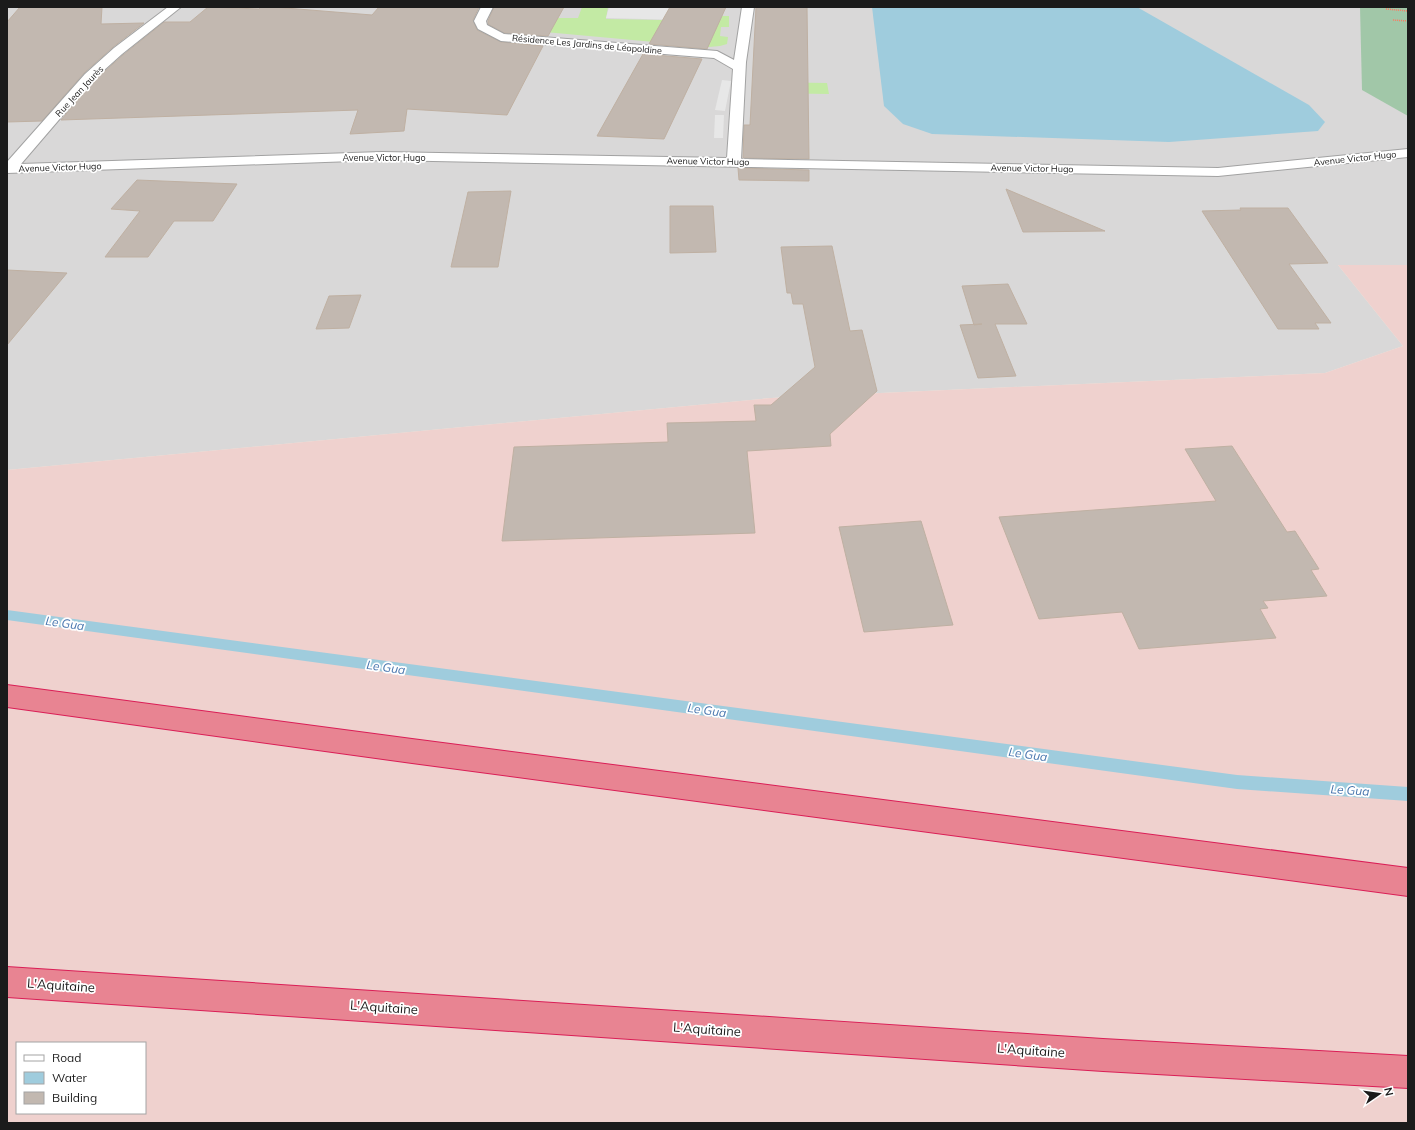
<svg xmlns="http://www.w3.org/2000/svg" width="1415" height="1130" font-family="Mulish,sans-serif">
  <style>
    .residential { fill: #d9d8d8 }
    .commercial { fill: #efd1ce; fill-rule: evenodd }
    .grass { fill: #c3eaa4 }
    .cemetery { fill: #a1c7a8 }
    .parking { fill: #e7e7e7 }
    .water { fill: #9fccdd }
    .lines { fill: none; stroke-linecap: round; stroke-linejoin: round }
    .stream { fill: #9fccdd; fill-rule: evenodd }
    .building { fill: #c2b8b0; stroke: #bfb0a2 }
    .minor-casing { stroke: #a2a2a2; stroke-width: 2 }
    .highway-casing { stroke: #da1e56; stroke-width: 2 }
    .path { stroke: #fe7961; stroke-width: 1.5; stroke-dasharray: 1 1; stroke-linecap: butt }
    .minor { fill: #fff; fill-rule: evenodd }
    .highway { fill: #e88492; fill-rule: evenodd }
    .labels { text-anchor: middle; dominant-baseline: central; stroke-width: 3.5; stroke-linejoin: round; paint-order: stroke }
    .far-street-label { font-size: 9px; fill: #1b1b1b; stroke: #fff }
    .water-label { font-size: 12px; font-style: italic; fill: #4674ad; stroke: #fff }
    .near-street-label { font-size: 13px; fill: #1b1b1b; stroke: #fff }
  </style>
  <rect width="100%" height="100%" fill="#edeae0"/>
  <polygon class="residential" points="7,7 1408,7 1408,265 1338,265 1403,346 1325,373 771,398 7,470"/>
  <path class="commercial" d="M1338,265H1408V1123H7V470L771,398L1325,373L1403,346ZM17,1043H145V1113H17Z"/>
  <g class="grass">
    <polygon points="582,7 608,7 606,19 718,21 720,16 729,16 729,27 721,27 720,36 728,37 727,44 720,46 709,47 534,31 540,18 578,18"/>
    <polygon points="754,82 827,83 829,94 754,93"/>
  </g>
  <polygon class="cemetery" points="1360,7 1408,7 1408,116 1362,90"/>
  <g class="parking">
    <polygon points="609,7 720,7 718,21 606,18"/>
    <polygon points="722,80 731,81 725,111 715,110"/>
    <polygon points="715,115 724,115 723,138 714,138"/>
  </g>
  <polygon class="water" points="872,7 1137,7 1309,105 1325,122 1318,131 1169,142 932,134 903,124 884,106"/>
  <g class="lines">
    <polygon class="stream" points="7,610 1237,775 1408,787 1408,801 1237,789 7,620"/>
  </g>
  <g class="building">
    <polygon points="20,7 102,7 101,24 144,23 113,47 84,73 42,121 7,122 7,22"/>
    <polygon points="208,7 259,9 261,7 273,7 372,15 379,7 479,7 473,20 477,30 501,42 543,46 507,115 407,109 404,131 350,134 358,110 61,120 94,81 123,55 164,22 190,22"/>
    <polygon points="494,7 564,7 548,36 504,33 488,24 488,21"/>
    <polygon points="670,7 726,7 707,49 649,44"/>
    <polygon points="756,7 807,7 809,159 743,158 744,125 750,125"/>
    <polygon points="643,54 702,59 664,139 597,136"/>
    <polygon points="738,168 809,170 809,181 739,180"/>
    <polygon points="137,180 237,184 213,221 174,221 148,257 105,257 140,211 111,209"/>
    <polygon points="1006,189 1105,231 1023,232"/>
    <polygon points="511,191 498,267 451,267 468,192"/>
    <polygon points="670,206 713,206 716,252 670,253"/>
    <polygon points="1240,208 1288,208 1328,263 1289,264 1331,323 1315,323 1319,329 1278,329 1202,211 1241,210"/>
    <polygon points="832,246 850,331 862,330 877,391 830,434 831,446 747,451 755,533 502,541 514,447 668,442 667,423 756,421 754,405 771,405 815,367 803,304 793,304 791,293 787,293 781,247"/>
    <polygon points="7,270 67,273 7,345"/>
    <polygon points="1008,284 1027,324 995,324 1016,376 978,378 960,325 982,324 974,325 962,286"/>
    <polygon points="361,295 349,328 316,329 329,296"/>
    <polygon points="1232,446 1287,532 1295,531 1319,569 1311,570 1327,596 1263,601 1268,608 1260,609 1276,638 1139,649 1122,612 1039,619 999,517 1216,501 1185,449"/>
    <polygon points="921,521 953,625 864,632 839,527"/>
  </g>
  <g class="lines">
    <g class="minor-casing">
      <polygon id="minor" points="168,7 181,7 122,54 93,80 21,164 382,152 727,158 733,69 714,58 501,41 478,29 474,21 481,7 493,7 486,21 487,25 504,34 717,51 734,60 742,7 754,7 746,62 741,159 1218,168 1408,149 1408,157 1218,176 382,160 7,173 7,162 85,74 114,48"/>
    </g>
    <g class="highway-casing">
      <g id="highway">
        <polygon points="7,685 412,739 1408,868 1408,896 412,763 7,707"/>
        <polygon points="7,967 1103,1039 1408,1056 1408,1088 1103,1071 7,997"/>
      </g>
    </g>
    <g class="path">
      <polyline points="1386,9 1408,11"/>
      <polyline points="1393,20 1408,21"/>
    </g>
    <use href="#minor" class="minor"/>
    <use href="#highway" class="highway"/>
  </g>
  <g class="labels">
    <g class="far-street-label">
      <text transform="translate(587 44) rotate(5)">Résidence Les Jardins de Léopoldine</text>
      <text transform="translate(79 91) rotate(-47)">Rue Jean Jaurès</text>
      <text x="384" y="157">Avenue Victor Hugo</text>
      <text transform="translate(1355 158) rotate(-6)">Avenue Victor Hugo</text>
      <text transform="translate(708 161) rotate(1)">Avenue Victor Hugo</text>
      <text transform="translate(60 167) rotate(-2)">Avenue Victor Hugo</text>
      <text transform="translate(1032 168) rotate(1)">Avenue Victor Hugo</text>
    </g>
    <g class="water-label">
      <text transform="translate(65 623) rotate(8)">Le Gua</text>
      <text transform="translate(386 667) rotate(8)">Le Gua</text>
      <text transform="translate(707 710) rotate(8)">Le Gua</text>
      <text transform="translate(1028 754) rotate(8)">Le Gua</text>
      <text transform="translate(1350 790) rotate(4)">Le Gua</text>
    </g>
    <g class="near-street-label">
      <text transform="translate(61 985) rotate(4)">L'Aquitaine</text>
      <text transform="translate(384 1007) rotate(4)">L'Aquitaine</text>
      <text transform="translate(707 1029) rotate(4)">L'Aquitaine</text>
      <text transform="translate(1031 1050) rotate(4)">L'Aquitaine</text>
    </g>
  </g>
  <rect width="1415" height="1130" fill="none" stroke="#1b1b1b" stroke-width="16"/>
  <rect x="16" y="1042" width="130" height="72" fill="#ffffff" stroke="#a4a4a4"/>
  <rect x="24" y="1055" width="20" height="6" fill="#ffffff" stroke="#a4a4a4"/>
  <text x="52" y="1062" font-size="12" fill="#1b1b1b">Road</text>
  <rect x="24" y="1072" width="20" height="12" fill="#9fccdd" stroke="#a4a4a4"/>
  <text x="52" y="1082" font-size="12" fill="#1b1b1b">Water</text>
  <rect x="24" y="1092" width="20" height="12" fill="#c2b8b0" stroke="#a4a4a4"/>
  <text x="52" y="1102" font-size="12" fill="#1b1b1b">Building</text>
  <g transform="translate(1379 1094) rotate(77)" stroke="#ffffff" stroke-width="3" paint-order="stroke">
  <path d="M0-3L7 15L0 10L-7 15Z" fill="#1b1b1b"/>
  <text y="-6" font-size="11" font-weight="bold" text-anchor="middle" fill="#1b1b1b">N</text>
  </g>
</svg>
